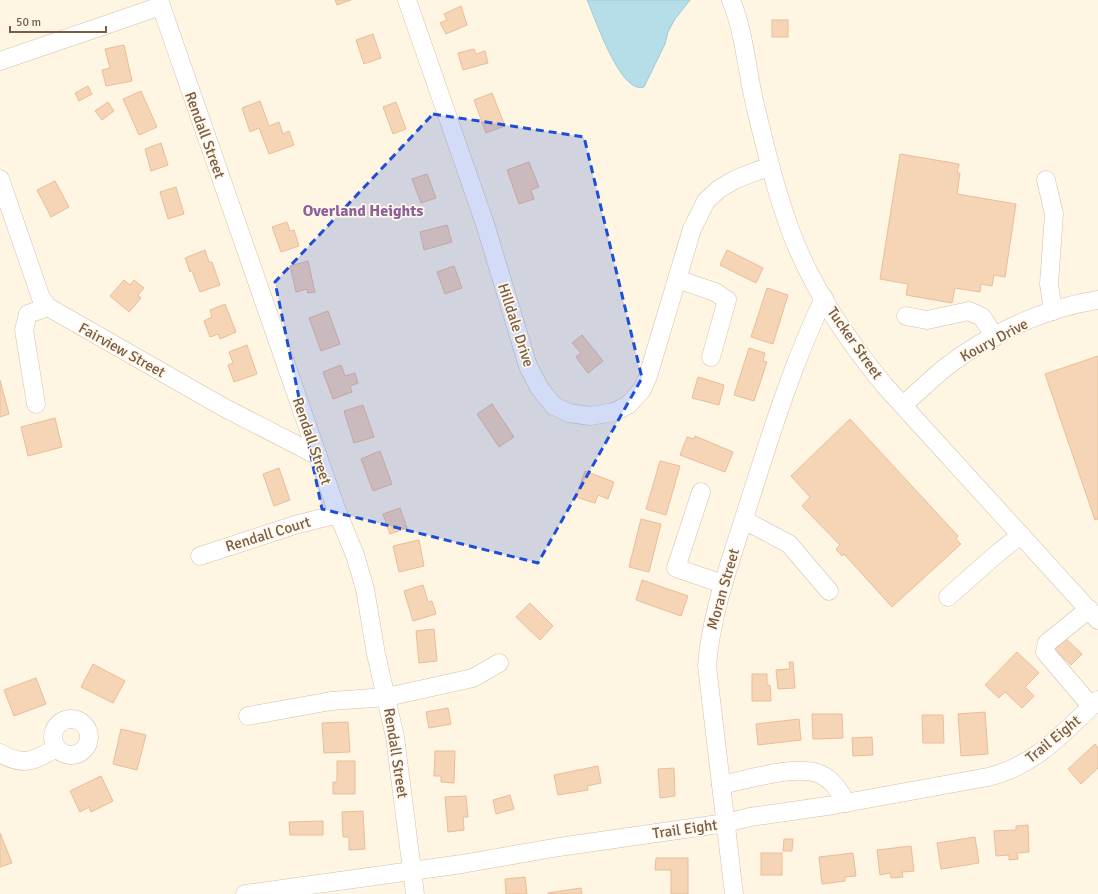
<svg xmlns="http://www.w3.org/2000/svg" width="1098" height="894" font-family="Signika,sans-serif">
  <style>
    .water { fill: #b5dee9; stroke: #9acddc }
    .building { fill: #f6d5b7; stroke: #eabd96 }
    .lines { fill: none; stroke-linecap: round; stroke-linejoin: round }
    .minor-casing { stroke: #d2c0aa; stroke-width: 19 }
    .minor { stroke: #fff; stroke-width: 18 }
    .marked { fill: #1d4ed8; fill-opacity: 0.2; stroke: #1d4ed8; stroke-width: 3; stroke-dasharray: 8 5; stroke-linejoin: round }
    .labels { text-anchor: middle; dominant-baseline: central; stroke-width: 3.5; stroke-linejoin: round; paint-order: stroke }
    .street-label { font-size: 15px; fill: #785c46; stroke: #fff8ea }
    .neighbourhood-label { font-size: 16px; font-weight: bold; fill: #8d619c; stroke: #fff8ea }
  </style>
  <rect width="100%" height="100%" fill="#fef5e2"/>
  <path class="water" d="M587,0H690L675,19L668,32L665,44L644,87C620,95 595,17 587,0Z"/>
  <g class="building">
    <polygon points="335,0 351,0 337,5"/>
    <polygon points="461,6 467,25 446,34 440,23 447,20 444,14"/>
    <rect x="772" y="20" width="16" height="17"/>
    <polygon points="373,34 381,58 364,64 356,40"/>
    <polygon points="124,45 132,81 106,86 102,70 110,68 105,49"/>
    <polygon points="474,49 476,54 485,51 488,63 463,70 458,53"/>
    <polygon points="88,86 92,94 79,101 75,93"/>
    <polygon points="141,91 157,127 139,135 123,99"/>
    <polygon points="492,93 505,126 486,133 474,100"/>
    <polygon points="260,101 269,126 279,122 283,134 289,131 294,145 269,154 259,128 250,132 242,108"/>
    <polygon points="108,102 114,111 102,120 95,111"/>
    <polygon points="396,102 406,129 393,134 383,107"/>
    <polygon points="161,143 168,165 151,171 145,149"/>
    <polygon points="900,154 959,164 957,173 960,173 957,194 1016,204 1005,277 994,275 992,286 981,284 980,292 955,288 952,303 906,295 908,284 880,279"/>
    <polygon points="529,162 539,187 531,190 534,199 519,204 507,170"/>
    <polygon points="427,174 436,198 421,203 412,179"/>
    <polygon points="55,181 69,207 51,217 37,190"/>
    <polygon points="176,187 184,214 168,219 160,192"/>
    <polygon points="287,222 290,231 294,230 299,246 281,252 272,227"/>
    <polygon points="447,225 452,242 424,250 420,232"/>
    <polygon points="205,250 209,262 212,262 220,285 200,292 192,271 190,272 185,258"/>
    <polygon points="727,250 763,268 756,283 720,265"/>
    <polygon points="308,261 315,292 308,293 307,289 296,292 290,266"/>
    <polygon points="454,266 462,288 445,294 437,272"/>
    <polygon points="124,280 130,285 134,280 144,288 138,295 141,298 129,312 110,296"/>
    <polygon points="767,288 788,295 773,344 751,337"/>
    <polygon points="225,304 236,332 220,339 218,334 210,337 204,321 212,317 210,310"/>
    <polygon points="328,311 340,344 321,351 309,318"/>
    <polygon points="582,335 603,361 588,373 576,357 581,353 572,343"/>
    <polygon points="247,345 257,374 234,382 228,365 233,363 229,352"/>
    <polygon points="749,348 765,353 763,361 767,362 754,401 734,395"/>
    <polygon points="1098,356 1098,519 1095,520 1045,374"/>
    <polygon points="341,365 345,376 355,373 358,383 350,386 352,392 333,399 323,372"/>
    <polygon points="698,377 724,385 719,405 692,398"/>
    <polygon points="0,380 9,414 0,417"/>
    <polygon points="492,404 514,437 499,447 477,414"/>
    <polygon points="363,405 374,437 354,443 344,411"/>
    <polygon points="55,418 62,447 28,456 21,427"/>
    <polygon points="850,419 958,536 956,539 961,544 892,607 844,554 842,556 836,549 840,545 802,506 810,497 791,476"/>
    <polygon points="695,436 733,452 725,472 680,455 687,437 694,439"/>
    <polygon points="380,451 392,484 373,491 361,459"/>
    <polygon points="660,461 680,466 666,515 646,509"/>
    <polygon points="279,468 290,500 274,506 263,474"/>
    <polygon points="585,471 614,482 608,499 598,495 595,503 576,497"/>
    <polygon points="400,508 407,528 390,534 383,514"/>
    <polygon points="641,519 661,524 649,572 629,567"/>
    <polygon points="419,540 424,566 399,572 393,546"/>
    <polygon points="642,580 688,596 681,616 636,600"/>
    <polygon points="423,585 428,602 432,601 436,614 413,621 404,591"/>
    <polygon points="530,603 553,626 540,640 516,617"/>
    <polygon points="434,629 437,661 419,663 416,631"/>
    <polygon points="1064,637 1082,654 1071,665 1053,648"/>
    <polygon points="1017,652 1039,673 1025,687 1034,696 1022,708 1005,692 999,698 985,685"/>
    <polygon points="789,662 793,662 795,688 778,689 776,670 790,669"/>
    <polygon points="93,664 125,681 113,703 81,687"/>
    <polygon points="752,674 767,674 767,685 770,685 771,701 752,701"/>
    <polygon points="36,678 46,704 14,716 4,690"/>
    <polygon points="448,708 451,724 429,728 426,712"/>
    <polygon points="985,712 988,754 961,756 958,714"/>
    <polygon points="812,714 842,714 843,738 813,739"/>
    <polygon points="922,715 943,715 944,743 923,743"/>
    <polygon points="799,719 801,740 758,745 756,724"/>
    <polygon points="348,722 350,752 324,753 322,723"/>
    <polygon points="121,729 146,735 137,770 113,764"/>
    <polygon points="872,737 873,755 853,756 852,738"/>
    <polygon points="1095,744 1098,748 1098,768 1081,784 1068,769"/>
    <polygon points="435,751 455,751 454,783 441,782 441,776 434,776"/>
    <polygon points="337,761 355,761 355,794 333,794 333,782 337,782"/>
    <polygon points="598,766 601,783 587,786 588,790 558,795 554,775"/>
    <polygon points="674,768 675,796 660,798 658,769"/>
    <polygon points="101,776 113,801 91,812 89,807 80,812 70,791"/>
    <polygon points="510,795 514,809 496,814 493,800"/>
    <polygon points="466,796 468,817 463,817 464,830 448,832 445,797"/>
    <polygon points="363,811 365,849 349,850 349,837 343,837 342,812"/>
    <polygon points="323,821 323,835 290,835 289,822"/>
    <polygon points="1028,825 1029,852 1017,853 1018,859 1009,860 1009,855 996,856 994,831 1016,830 1016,826"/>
    <polygon points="0,833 12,863 0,867"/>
    <polygon points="975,837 979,863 941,869 937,843"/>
    <polygon points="784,839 793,839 792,851 783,851"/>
    <polygon points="911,846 914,871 902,872 903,877 891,878 890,873 880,875 877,850"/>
    <rect x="761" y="853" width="21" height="22"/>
    <polygon points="853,853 856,876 845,877 845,881 822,884 819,857"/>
    <polygon points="656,858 688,858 688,894 671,894 671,870 655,870"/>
    <polygon points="525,877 527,894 506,894 505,879"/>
    <polygon points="581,888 582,894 548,894 548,893"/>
  </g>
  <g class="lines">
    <g class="minor-casing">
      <g id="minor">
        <polyline points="159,0 338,514 355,555 365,589 376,654 395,737 415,894"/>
        <polyline points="407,0 485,224 528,366 540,389 554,406 569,413 590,416 614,412 628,405 642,390 648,376 692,229 706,201 719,189 736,179 770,166"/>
        <path d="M731,0C745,34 747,74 756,109C766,150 776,192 791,232C812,288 847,340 885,386L1098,620"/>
        <polyline points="0,61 161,6"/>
        <polyline points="0,179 41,298 48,307 223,407 318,456"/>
        <polyline points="1046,180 1054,214 1049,284 1053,311"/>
        <polyline points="677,279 715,292 727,300 711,357"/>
        <polyline points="906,316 927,320 969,311 982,317 995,337"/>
        <polyline points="36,404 24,330 28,314 48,307"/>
        <path d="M903,405C917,393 931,379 946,367C988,334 1045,308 1098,300"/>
        <polyline points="701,492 676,568 723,584"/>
        <polyline points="744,520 789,544 829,591"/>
        <polyline points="200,556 295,525 338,514"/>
        <polyline points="948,597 999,552 1021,535"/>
        <polyline points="1089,609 1047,643 1045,652 1091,706"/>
        <polyline points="248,716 331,701 387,697 473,678 499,663"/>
        <circle cx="71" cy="737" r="18"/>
        <path d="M0,753C23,767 35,761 56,748"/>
        <path d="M721,785C747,780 795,764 820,774C833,780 840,791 846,803"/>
        <path d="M245,894L462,864L559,847L726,823L750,817L834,805L988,777C1035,766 1064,732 1098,700"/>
        <path d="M734,894L707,666C711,613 730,563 746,512C769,440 791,367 824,298"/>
      </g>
    </g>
    <use href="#minor" class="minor"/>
  </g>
  <path class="marked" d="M433,114L584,137L642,378L538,563L322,509L275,282Z"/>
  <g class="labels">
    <g class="street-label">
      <text transform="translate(205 135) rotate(70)">Rendall Street</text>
      <text transform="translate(516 325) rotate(72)">Hilldale Drive</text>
      <text transform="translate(994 340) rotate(-28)">Koury Drive</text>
      <text transform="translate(855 343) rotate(55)">Tucker Street</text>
      <text transform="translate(122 350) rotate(29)">Fairview Street</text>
      <text transform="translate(312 441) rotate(71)">Rendall Street</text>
      <text transform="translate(268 534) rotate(-17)">Rendall Court</text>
      <text transform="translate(723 589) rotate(-74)">Moran Street</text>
      <text transform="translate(1053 739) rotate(-39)">Trail Eight</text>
      <text transform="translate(396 753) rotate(81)">Rendall Street</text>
      <text transform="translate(685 829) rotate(-8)">Trail Eight</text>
    </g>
    <g class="neighbourhood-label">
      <text x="363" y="211">Overland Heights</text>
    </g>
  </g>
  <path d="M10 26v6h96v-6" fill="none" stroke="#785c46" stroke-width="2"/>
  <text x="16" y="26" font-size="12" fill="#785c46" stroke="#fff8ea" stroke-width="3" paint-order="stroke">50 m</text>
</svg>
